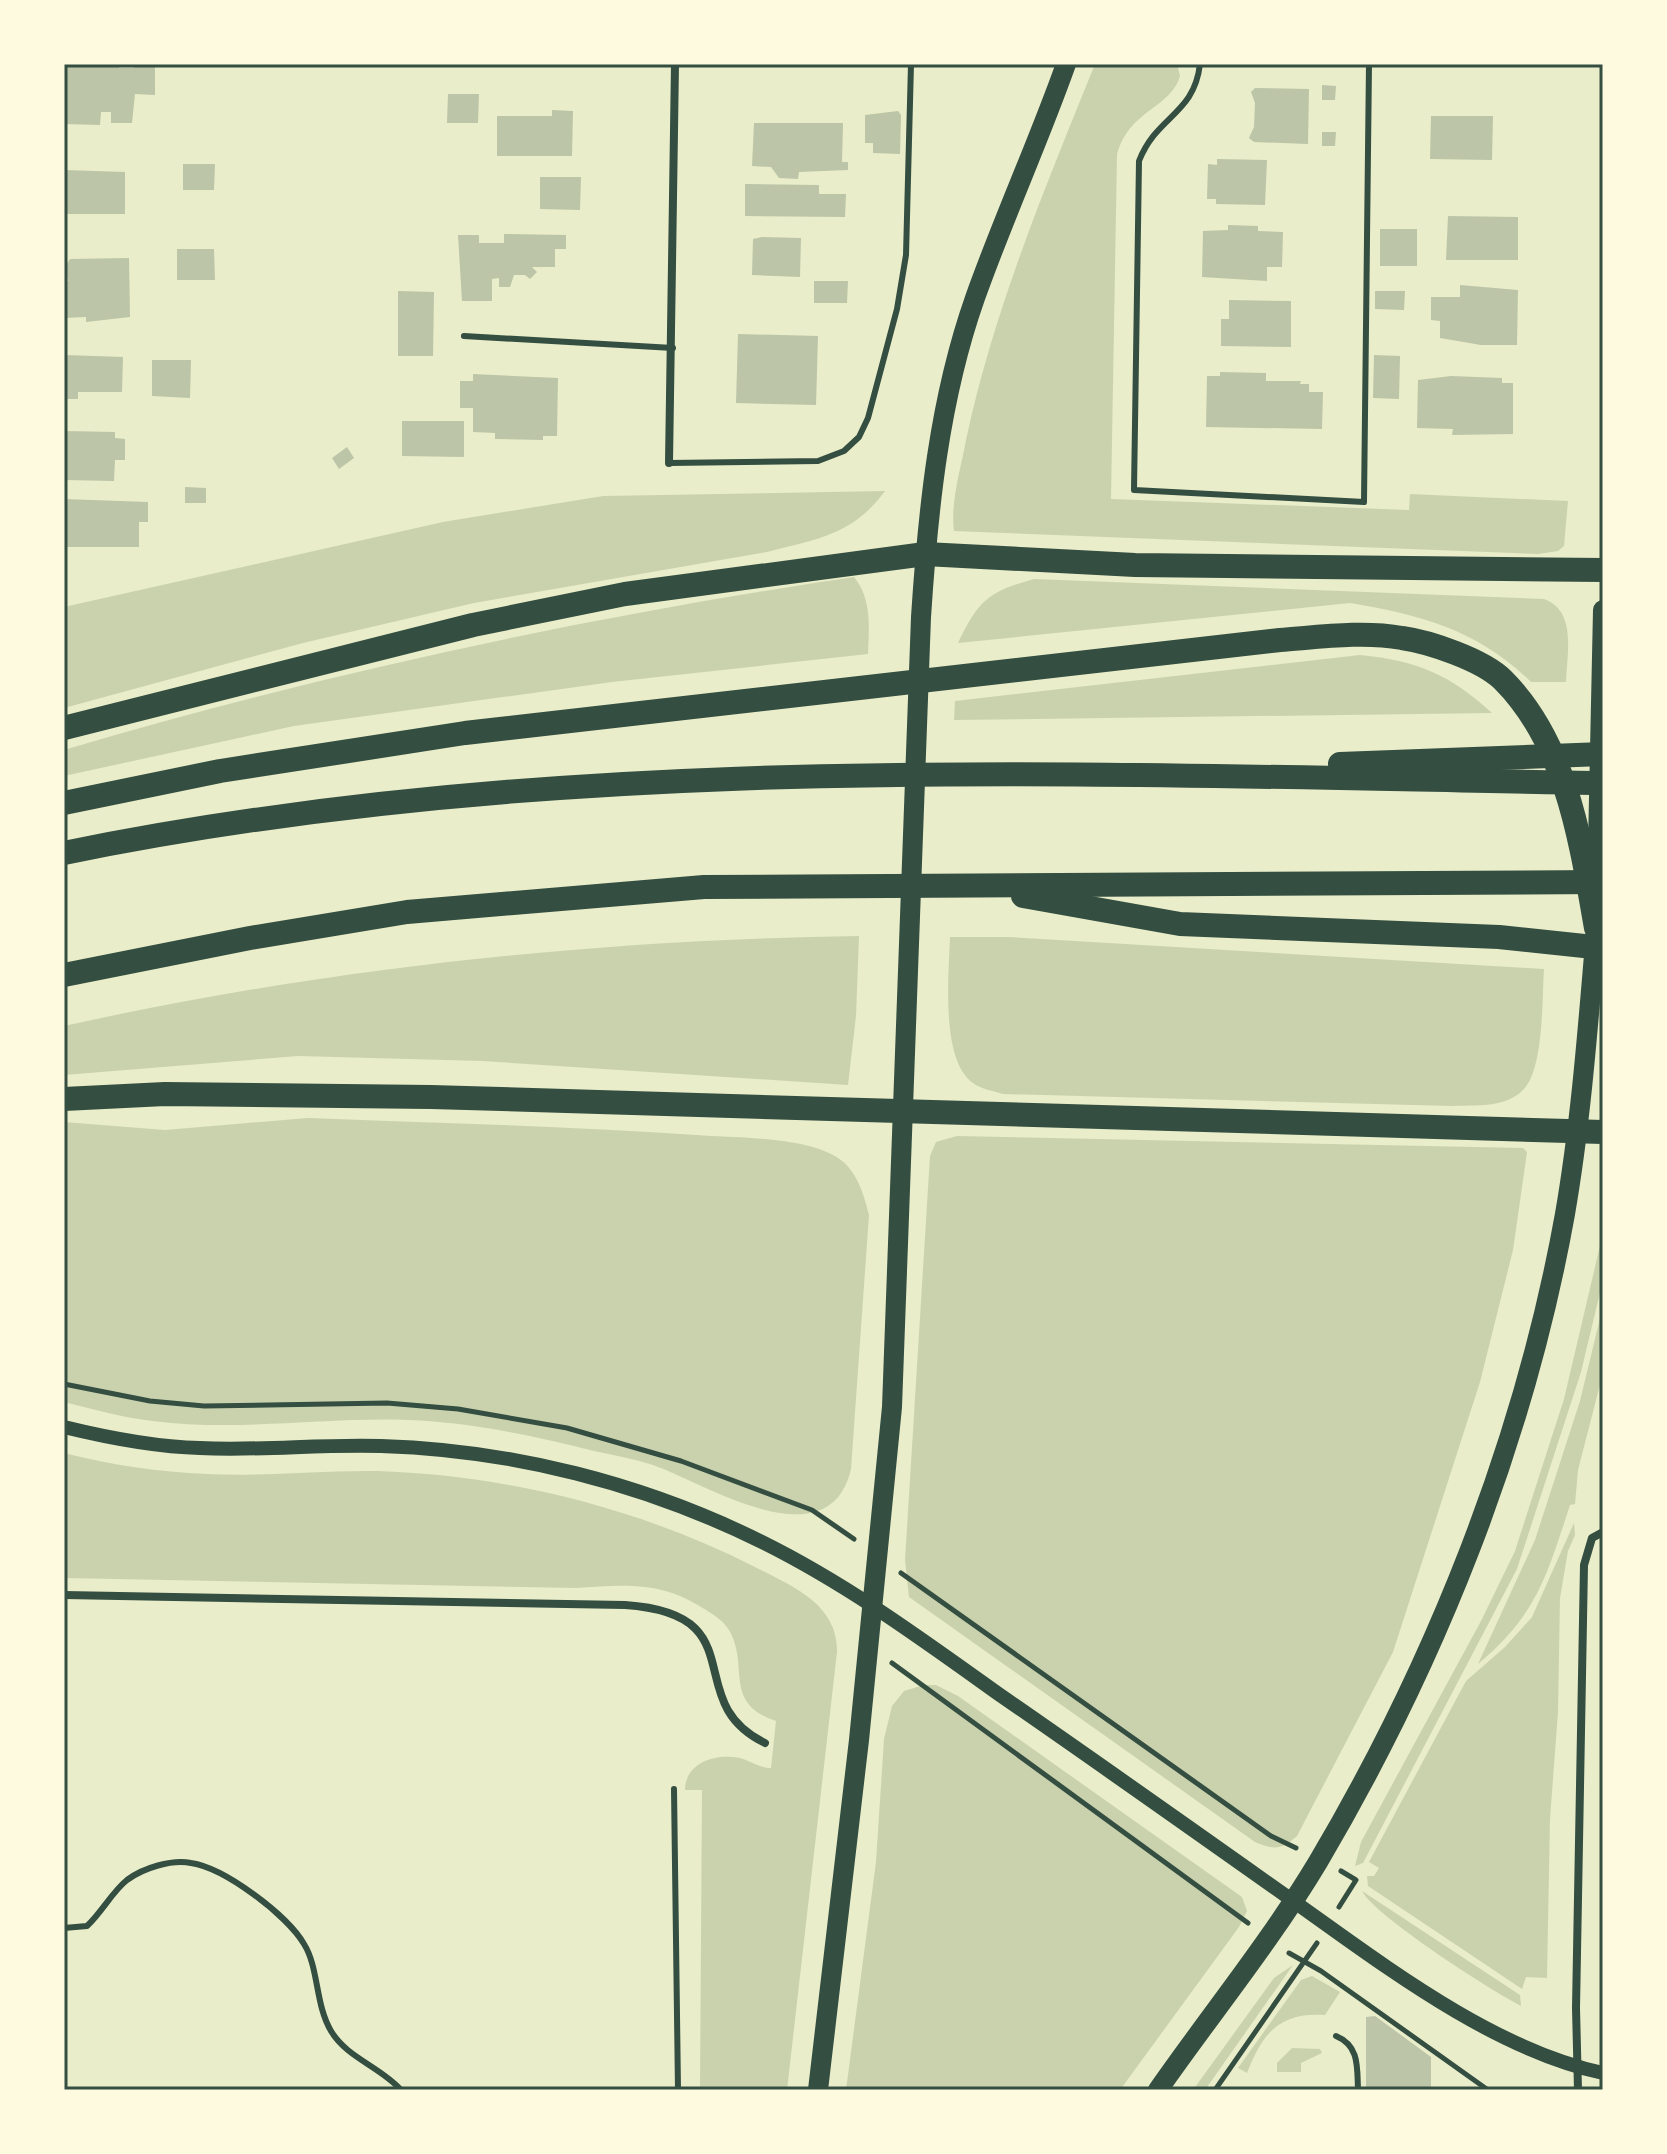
<svg xmlns="http://www.w3.org/2000/svg" width="1667" height="2154" font-family="Literata,serif">
  <style>
    .green { fill: #cad2ad }
    .building { fill: #bcc5a7 }
    .lines { fill: none; stroke-linecap: round; stroke-linejoin: round }
    .path { stroke: #344e41; stroke-width: 5 }
    .service { stroke: #344e41; stroke-width: 6 }
    .minor { stroke: #344e41; stroke-width: 8 }
    .tertiary { stroke: #344e41; stroke-width: 14 }
    .primary { stroke: #344e41; stroke-width: 20 }
    .motorway { stroke: #344e41; stroke-width: 24 }
    .neatline { fill: none; stroke: #344e41; stroke-width: 3 }
  </style>
  <rect width="100%" height="100%" fill="#e9edc9"/>
  <g class="green">
    <path d="M1095,64H1177L1180,76C1171,108 1129,110 1117,154L1111,499L1409,510L1410,494L1568,501L1564,546L1558,551L1538,554L954,531C950,503 961,468 966,440C994,309 1045,188 1095,64Z"/>
    <path d="M885,491C853,535 817,539 767,552L474,603L303,643L64,708V607L443,522L603,496Z"/>
    <path d="M854,577C872,599 869,627 868,654L612,682L294,726L64,776V750C323,673 587,617 854,577Z"/>
    <path d="M1034,579L1544,599C1577,611 1567,653 1566,682H1531C1478,630 1422,615 1350,603L958,643C979,600 988,592 1034,579Z"/>
    <path d="M1360,655C1418,661 1449,674 1492,713L954,720L955,701Z"/>
    <path d="M859,936L856,1016L848,1085L482,1061L298,1056L64,1075V1026C326,968 591,940 859,936Z"/>
    <path d="M950,937H1008L1544,969C1542,998 1544,1070 1523,1090C1506,1108 1475,1105 1452,1106L1003,1094C994,1091 980,1089 973,1083C940,1060 949,973 950,937Z"/>
    <path d="M308,1118C437,1123 566,1126 696,1135C735,1138 805,1136 838,1158C857,1170 864,1195 869,1215L851,1469C829,1564 704,1483 653,1465C634,1459 613,1455 594,1451C534,1436 470,1422 408,1420C324,1417 238,1432 153,1421C123,1418 93,1409 64,1402V1122L165,1130Z"/>
    <path d="M957,1136L1523,1148L1527,1152L1513,1250L1480,1382L1393,1652L1297,1836C1281,1850 1274,1850 1255,1842L909,1597L905,1560L930,1156L936,1142Z"/>
    <polygon points="1603,1233 1603,1280 1581,1372 1517,1569 1363,1863 1355,1866 1361,1842 1481,1621 1515,1551 1564,1399"/>
    <path d="M1603,1306V1373L1578,1470L1575,1504L1570,1505C1547,1575 1537,1615 1478,1664L1535,1540L1580,1401Z"/>
    <path d="M64,1453C111,1465 159,1472 207,1474C264,1477 320,1470 377,1471C506,1475 639,1508 755,1567C792,1586 838,1604 837,1652L787,2090H700L702,1790H685C685,1763 715,1753 740,1758C751,1761 759,1768 771,1768L776,1721C722,1703 750,1666 729,1630C723,1620 711,1613 701,1607C660,1581 623,1585 576,1588L64,1578Z"/>
    <polygon points="1574,1523 1575,1535 1568,1551 1560,1598 1558,1712 1550,1819 1547,1978 1526,1977 1522,1989 1368,1886 1367,1876 1374,1876 1379,1868 1369,1862 1466,1681 1505,1647 1532,1617"/>
    <polygon points="924,1685 936,1685 958,1696 1242,1897 1247,1911 1239,1927 1120,2090 846,2090 876,1862 884,1739 892,1706 904,1691"/>
    <path d="M1362,1891L1520,1995L1521,2006C1490,1990 1376,1917 1362,1891Z"/>
    <polygon points="1293,1965 1205,2090 1193,2090 1274,1978"/>
    <path d="M1312,1976L1340,1992L1325,2015C1280,2012 1263,2032 1247,2073L1238,2068L1301,1980Z"/>
    <polygon points="1292,2048 1320,2049 1322,2053 1301,2063 1301,2072 1277,2072 1277,2063"/>
  </g>
  <g class="building">
    <polygon points="64,64 119,64 119,68 134,68 134,65 155,65 155,95 135,94 132,123 111,123 111,112 101,112 100,125 64,124"/>
    <polygon points="1322,85 1336,86 1335,100 1322,100"/>
    <polygon points="1255,88 1309,89 1308,144 1254,142 1249,138 1254,127 1255,103 1251,92"/>
    <polygon points="448,94 479,94 478,123 447,123"/>
    <polygon points="552,110 573,111 572,156 497,156 497,116 552,116"/>
    <polygon points="898,111 901,115 900,154 873,153 873,143 865,143 865,115"/>
    <polygon points="1431,116 1493,116 1492,160 1430,159"/>
    <polygon points="754,123 843,123 842,162 848,162 848,170 799,172 798,179 779,178 771,167 752,166"/>
    <polygon points="1322,132 1336,132 1335,146 1322,146"/>
    <polygon points="1217,159 1267,160 1265,205 1216,204 1216,199 1207,199 1208,164 1217,165"/>
    <polygon points="183,164 215,164 214,190 183,190"/>
    <polygon points="64,170 125,172 125,214 64,214"/>
    <polygon points="540,177 581,177 580,210 540,209"/>
    <polygon points="745,184 819,185 819,194 846,194 845,217 745,216"/>
    <polygon points="1448,216 1518,217 1518,260 1446,260"/>
    <polygon points="1228,225 1258,226 1258,231 1283,232 1282,267 1267,267 1267,281 1202,277 1203,231 1228,230"/>
    <rect x="1380" y="229" width="37" height="37"/>
    <polygon points="504,234 566,235 566,249 555,249 555,267 532,267 537,272 530,279 525,275 514,275 510,287 499,287 499,278 492,279 492,301 462,301 458,235 479,235 479,243 504,243"/>
    <polygon points="762,237 801,238 800,277 752,275 753,239"/>
    <polygon points="177,249 214,249 215,280 177,280"/>
    <polygon points="129,258 130,317 86,322 86,317 64,318 64,281 68,281 64,268 70,259"/>
    <polygon points="814,281 848,281 847,303 814,303"/>
    <polygon points="1460,285 1518,290 1517,345 1481,345 1440,338 1440,321 1431,320 1431,297 1460,297"/>
    <polygon points="398,291 434,292 433,356 398,356"/>
    <polygon points="1375,291 1405,291 1404,310 1375,309"/>
    <polygon points="1229,300 1291,301 1291,347 1221,346 1221,319 1229,319"/>
    <polygon points="738,334 818,336 816,405 736,403"/>
    <polygon points="64,355 123,357 122,392 78,392 78,399 64,399"/>
    <polygon points="1374,355 1400,356 1399,399 1373,398"/>
    <polygon points="152,360 191,360 190,398 152,396"/>
    <polygon points="1220,372 1266,373 1266,381 1301,381 1300,384 1309,384 1309,392 1323,392 1322,429 1206,427 1207,376 1220,376"/>
    <polygon points="473,374 558,378 557,436 543,436 543,440 495,439 495,433 473,432 473,408 460,408 460,381 473,381"/>
    <polygon points="1451,376 1502,378 1502,383 1513,383 1513,434 1452,435 1453,429 1417,428 1418,380"/>
    <polygon points="402,421 464,421 464,457 402,456"/>
    <polygon points="64,431 115,432 115,438 125,439 125,460 115,460 114,481 64,480"/>
    <polygon points="347,447 354,458 339,469 332,458"/>
    <polygon points="185,487 206,488 206,503 185,503"/>
    <polygon points="64,499 148,502 148,522 139,522 139,547 64,547"/>
    <polygon points="1375,2016 1431,2057 1431,2090 1366,2090 1366,2017"/>
  </g>
  <g class="lines">
    <g class="path">
      <polyline points="64,1384 150,1401 204,1406 387,1403 458,1409 567,1428 681,1461 812,1510 854,1539"/>
      <polyline points="901,1573 1271,1836 1296,1848"/>
      <polyline points="892,1663 1248,1923"/>
      <polyline points="1339,1907 1356,1880 1341,1871"/>
      <polyline points="1289,1953 1321,1971 1488,2090"/>
      <polyline points="1215,2090 1317,1943"/>
    </g>
    <g class="service">
      <path d="M1200,64C1194,115 1157,115 1139,161L1134,490L1364,502L1369,64"/>
      <polyline points="464,336 673,348"/>
      <polyline points="669,463 818,461 844,451 859,437 868,418 897,309 906,255 911,64"/>
      <polyline points="674,1789 678,2090"/>
      <path d="M64,1928L87,1926C102,1912 112,1892 127,1880C143,1868 172,1859 191,1863C225,1868 287,1915 304,1944C319,1968 315,2004 331,2031C347,2058 381,2067 401,2090"/>
      <path d="M1336,2036C1360,2046 1357,2068 1358,2090"/>
    </g>
    <g class="minor">
      <polyline points="669,463 675,64"/>
      <path d="M64,1595L625,1605C758,1614 678,1701 765,1743"/>
      <polyline points="1578,2090 1576,2008 1584,1565 1592,1538 1603,1532"/>
    </g>
    <path class="tertiary" d="M64,1427C109,1438 154,1447 200,1448C260,1451 320,1444 381,1446C512,1450 643,1483 762,1542C847,1584 923,1640 1000,1695C1097,1762 1193,1830 1289,1898C1381,1963 1491,2049 1603,2073"/>
    <g class="primary">
      <polyline points="1597,891 1603,610"/>
      <path d="M818,2090L859,1740L892,1407L921,617C928,510 939,400 975,298C1003,219 1038,143 1066,64"/>
      <path d="M1158,2090C1211,2014 1270,1942 1318,1862C1435,1664 1524,1442 1565,1214C1581,1121 1588,1026 1596,931"/>
    </g>
    <g class="motorway">
      <polyline points="64,728 473,625 625,594 925,554 1135,565 1603,570"/>
      <polyline points="1340,764 1603,754"/>
      <path d="M64,803L220,771L465,733L1280,640C1320,637 1363,631 1402,638C1430,642 1483,660 1503,680C1567,744 1581,843 1596,928"/>
      <path d="M64,853C570,749 1090,775 1603,783"/>
      <polyline points="1023,896 1180,924 1499,937 1603,948"/>
      <polyline points="64,975 250,938 407,912 704,887 1603,882"/>
      <polyline points="64,1099 165,1094 431,1097 1603,1132"/>
    </g>
  </g>
  <rect width="1667" height="2154" fill="none" stroke="#fefae0" stroke-width="132"/>
  <rect x="66" y="66" width="1535" height="2022" class="neatline"/>
</svg>
